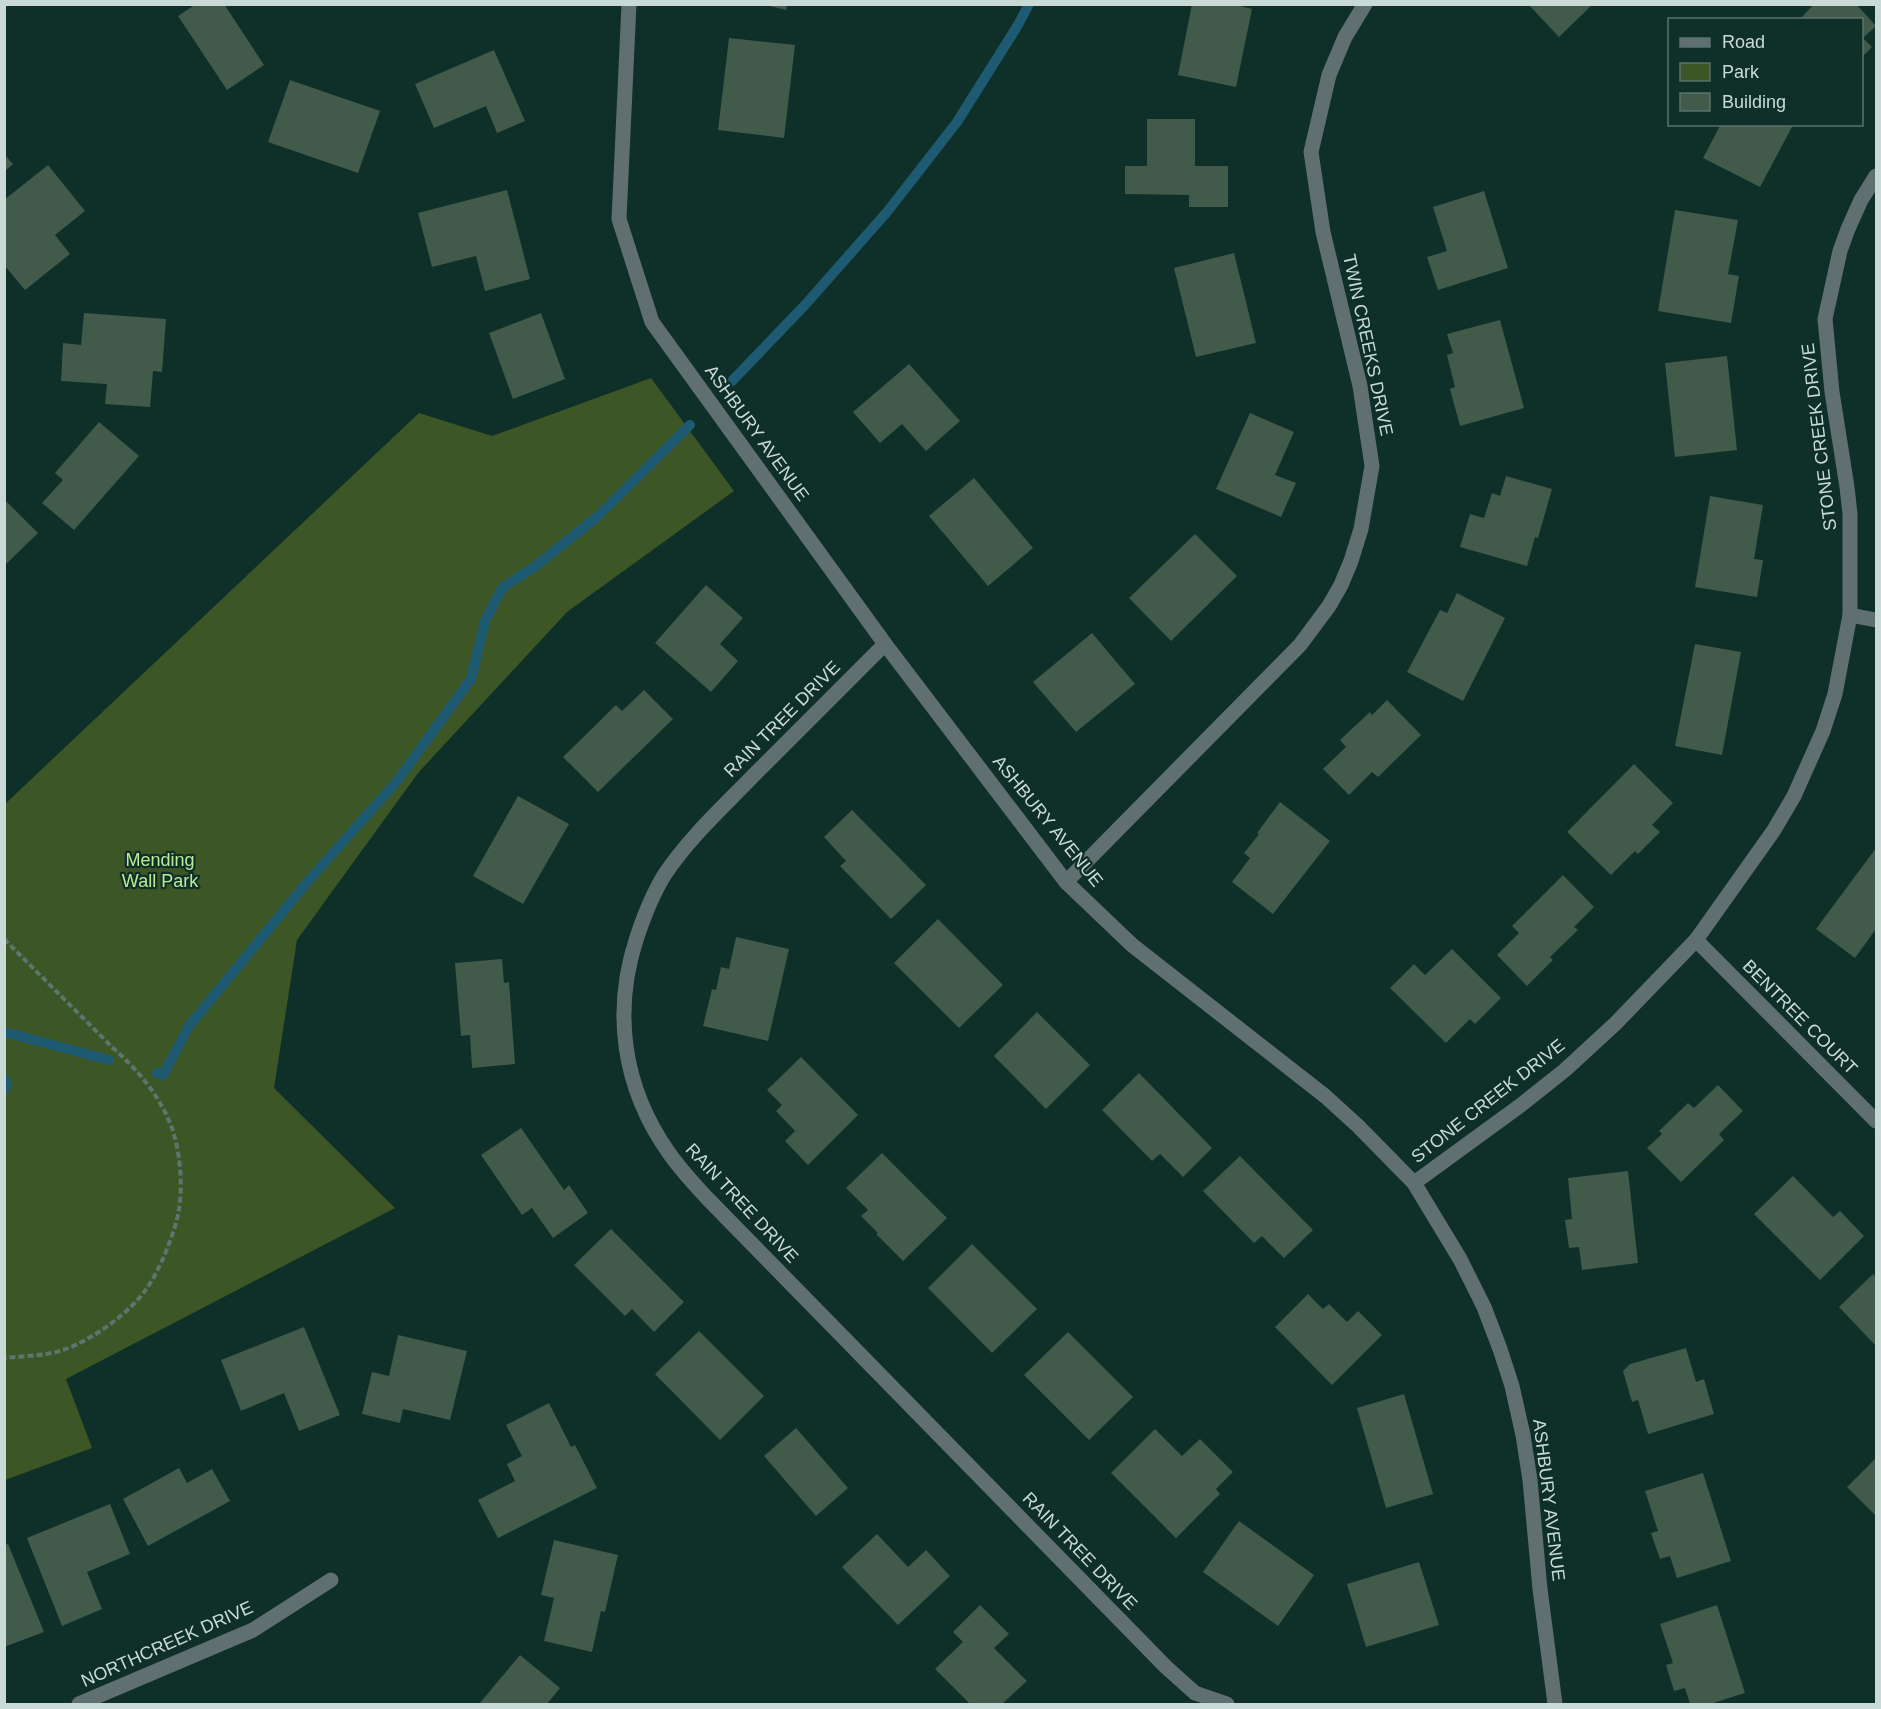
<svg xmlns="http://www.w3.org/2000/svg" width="1881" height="1709" font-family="Arial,sans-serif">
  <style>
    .green { fill: #3d5625 }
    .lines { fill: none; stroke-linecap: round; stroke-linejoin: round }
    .stream { stroke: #1e5b72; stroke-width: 10 }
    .building { fill: #415a4a }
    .path { stroke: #5b756f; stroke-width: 4; stroke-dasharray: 6 3; stroke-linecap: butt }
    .minor { stroke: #606f70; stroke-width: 15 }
    .labels { text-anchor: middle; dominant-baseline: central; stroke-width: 4.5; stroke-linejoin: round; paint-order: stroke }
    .street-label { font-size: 18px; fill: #c9dad6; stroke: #0f2f29 }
    .park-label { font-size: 18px; fill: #bdea97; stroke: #0f2f29 }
  </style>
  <rect width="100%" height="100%" fill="#0f2f29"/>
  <polygon class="green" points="651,378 734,491 567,612 418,773 297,940 274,1088 395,1208 66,1379 92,1448 5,1480 5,804 419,413 492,436"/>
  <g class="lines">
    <g class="stream">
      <polyline points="732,381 805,305 887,212 957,122 1018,25 1029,4"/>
      <polyline points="4,1032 109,1060"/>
      <polyline points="157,1073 163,1075 189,1026 309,880 397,781 471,679 485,621 502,588 537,565 598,516 690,425"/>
      <polyline points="4,1079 7,1085 4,1090"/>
    </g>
  </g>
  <g class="building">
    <polygon points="196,4 224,4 264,65 227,90 178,16"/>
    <polygon points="762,4 787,4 786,10"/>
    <polygon points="1192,4 1233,4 1252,9 1236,87 1178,75"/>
    <polygon points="1528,4 1593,4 1559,37"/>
    <polygon points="1814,4 1856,4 1876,26 1863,38 1872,47 1862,57 1862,20 1799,20"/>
    <polygon points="729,38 795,45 784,138 718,130"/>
    <polygon points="494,50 525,121 497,133 486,106 434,128 415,84"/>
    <polygon points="290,80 380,111 358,173 268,142"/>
    <polygon points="1147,119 1195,119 1195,166 1228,166 1228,207 1189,207 1189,195 1125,194 1125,166 1147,166"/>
    <polygon points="1721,124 1788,124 1792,127 1760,187 1703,158"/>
    <polygon points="4,154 13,164 4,172"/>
    <polygon points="48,165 85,211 55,235 70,254 25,290 4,265 4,200"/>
    <polygon points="507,190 530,279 485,291 476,256 432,267 418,213"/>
    <polygon points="1484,191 1508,268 1438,290 1427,257 1447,251 1433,207"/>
    <polygon points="1675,210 1738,220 1728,274 1739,276 1731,323 1658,311"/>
    <polygon points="1234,253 1256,343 1196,357 1174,268"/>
    <polygon points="84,313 166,319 162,372 153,371 150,407 105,404 107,384 61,381 63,343 81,345"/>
    <polygon points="541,313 565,379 513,399 489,333"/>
    <polygon points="1500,320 1524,408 1460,426 1450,389 1455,387 1447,355 1453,353 1447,334"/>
    <polygon points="1727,356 1737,450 1675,457 1665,363"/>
    <polygon points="909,364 960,421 926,451 902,424 880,443 853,412"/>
    <polygon points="1250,413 1294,432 1275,475 1296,483 1281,517 1216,489"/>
    <polygon points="99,422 139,456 74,530 42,503 63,480 55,473"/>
    <polygon points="1506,476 1552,489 1538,538 1535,537 1527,566 1460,547 1470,514 1484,518 1492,493 1500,496"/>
    <polygon points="974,478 1033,548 988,586 929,516"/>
    <polygon points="1710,496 1763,505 1754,559 1763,560 1757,597 1695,587"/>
    <polygon points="4,499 38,533 4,566"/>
    <polygon points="1195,534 1237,576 1171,641 1129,598"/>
    <polygon points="706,585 743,618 720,644 738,661 711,692 655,643"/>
    <polygon points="1457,593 1505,618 1463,701 1407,672 1440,610 1447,613"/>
    <polygon points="1092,633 1135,684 1076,732 1033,682"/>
    <polygon points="1695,644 1741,652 1722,755 1675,746"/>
    <polygon points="644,690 673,719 598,792 563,757 616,705 622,711"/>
    <polygon points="1387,700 1421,735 1378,777 1372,772 1349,795 1323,769 1346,747 1340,740 1370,712 1372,715"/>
    <polygon points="1634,764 1673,803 1652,825 1660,832 1638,854 1635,851 1611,875 1567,832"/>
    <polygon points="518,796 569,824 523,904 473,876"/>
    <polygon points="1280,802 1330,841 1273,914 1232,882 1250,858 1244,853 1259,834 1257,833"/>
    <polygon points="852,810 926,885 891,919 840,866 846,861 824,837"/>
    <polygon points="1876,848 1876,929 1855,958 1816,929"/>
    <polygon points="1563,875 1594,907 1574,927 1578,930 1550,957 1553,960 1527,986 1497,955 1519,933 1512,926"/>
    <polygon points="938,919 1003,985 959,1028 894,963"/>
    <polygon points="736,937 789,949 768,1041 703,1026 712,989 716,990 721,967 729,969"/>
    <polygon points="1452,949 1501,998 1475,1024 1470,1019 1446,1043 1390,988 1414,964 1425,975"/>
    <polygon points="502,959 504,983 509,982 515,1064 472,1068 470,1035 461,1036 455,963"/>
    <polygon points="1037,1012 1090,1065 1046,1109 994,1056"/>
    <polygon points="801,1057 858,1115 808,1165 785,1141 795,1131 776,1111 782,1105 767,1090"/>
    <polygon points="1139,1073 1212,1148 1183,1177 1160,1154 1152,1161 1102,1110"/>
    <polygon points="1718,1085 1743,1111 1719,1134 1724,1140 1681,1182 1647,1148 1662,1134 1659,1131 1688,1103 1694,1108"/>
    <polygon points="521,1128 564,1190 569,1185 588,1213 553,1238 532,1208 522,1215 481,1155"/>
    <polygon points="882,1153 947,1218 903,1261 876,1234 878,1233 861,1216 868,1210 846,1188"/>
    <polygon points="1240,1156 1313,1230 1284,1258 1262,1236 1254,1243 1203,1191"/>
    <polygon points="1628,1171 1638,1263 1582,1270 1579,1247 1569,1248 1565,1220 1572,1219 1568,1178"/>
    <polygon points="1793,1176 1833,1217 1840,1211 1864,1236 1820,1280 1754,1214"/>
    <polygon points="611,1229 684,1302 654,1332 632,1309 625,1316 574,1265"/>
    <polygon points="972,1244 1037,1309 992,1353 928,1288"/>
    <polygon points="1873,1274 1876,1278 1876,1346 1839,1307"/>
    <polygon points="1308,1294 1323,1309 1329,1304 1347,1322 1358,1311 1382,1335 1332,1385 1275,1327"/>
    <polygon points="304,1327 340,1415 299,1431 284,1393 241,1411 221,1360"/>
    <polygon points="699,1331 764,1396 720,1440 655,1374"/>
    <polygon points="1068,1332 1133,1397 1089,1440 1024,1375"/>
    <polygon points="398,1335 467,1351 450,1420 403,1409 400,1423 362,1414 372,1372 389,1376"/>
    <polygon points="1686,1348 1696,1382 1704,1379 1714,1414 1648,1434 1638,1400 1632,1402 1623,1371 1630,1364"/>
    <polygon points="1404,1394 1433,1494 1386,1508 1357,1408"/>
    <polygon points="549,1403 571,1447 575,1445 597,1488 498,1538 478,1500 515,1481 507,1464 522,1456 506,1425"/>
    <polygon points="796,1428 848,1488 816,1516 764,1456"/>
    <polygon points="1155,1429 1182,1456 1200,1439 1233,1472 1216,1489 1220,1494 1176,1538 1111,1473"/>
    <polygon points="1876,1458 1876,1516 1847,1487"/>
    <polygon points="179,1468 187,1483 212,1469 230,1501 148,1546 123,1499"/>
    <polygon points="1703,1473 1731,1561 1677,1578 1670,1556 1660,1559 1651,1533 1658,1531 1645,1491"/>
    <polygon points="110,1504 130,1554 87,1572 102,1609 62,1626 27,1538"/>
    <polygon points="1239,1521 1314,1575 1278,1626 1203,1572"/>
    <polygon points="877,1534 908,1567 926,1550 950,1576 898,1625 842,1567"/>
    <polygon points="554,1540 618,1555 605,1612 601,1611 592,1652 544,1641 554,1598 541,1595"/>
    <polygon points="8,1544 44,1632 4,1647 4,1545"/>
    <polygon points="1419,1562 1439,1625 1366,1647 1347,1584"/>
    <polygon points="980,1605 1009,1634 994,1648 1027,1681 1002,1704 970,1704 935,1669 963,1642 953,1632"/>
    <polygon points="1717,1605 1745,1693 1710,1704 1690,1704 1685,1688 1674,1691 1666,1665 1673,1663 1660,1624"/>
    <polygon points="520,1655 560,1688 547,1704 479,1704"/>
  </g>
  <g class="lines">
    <path class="path" d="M4,939L113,1048C138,1070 160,1096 172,1128C180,1152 183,1183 179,1209C176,1231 158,1275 144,1292C127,1315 90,1341 63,1350C45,1356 23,1356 4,1358"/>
    <g class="minor">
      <polyline points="629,4 619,219 652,322 885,644 1066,882 1132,945 1325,1096 1358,1126 1414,1183 1460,1259 1484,1307 1500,1349 1512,1386 1523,1435 1530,1480 1540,1589 1555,1704"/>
      <polyline points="1850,615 1876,620"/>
      <path d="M885,644C841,688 797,732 753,776C723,807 689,838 665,874C653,893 644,916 637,937C612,1012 623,1088 669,1153C680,1169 694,1184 707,1198L1166,1667L1195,1693L1227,1704"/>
      <polyline points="1066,882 1300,645 1329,606 1341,585 1351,561 1361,529 1372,466 1360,386 1323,232 1311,152 1329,75 1345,37 1365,4"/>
      <polyline points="1696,940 1876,1121"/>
      <polyline points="1414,1183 1521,1105 1565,1070 1616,1023 1696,940 1774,830 1794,796 1823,731 1835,694 1850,615 1850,514 1847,487 1832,392 1825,319 1840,251 1848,229 1861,200 1876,176"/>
      <polyline points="79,1704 253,1630 331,1580"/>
    </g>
  </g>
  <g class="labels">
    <g class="street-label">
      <text transform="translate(1368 345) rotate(78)">TWIN CREEKS DRIVE</text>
      <text transform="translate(757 433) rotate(54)">ASHBURY AVENUE</text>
      <text transform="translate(1819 437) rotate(-97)">STONE CREEK DRIVE</text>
      <text transform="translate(782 719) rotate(-45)">RAIN TREE DRIVE</text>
      <text transform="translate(1048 821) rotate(51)">ASHBURY AVENUE</text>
      <text transform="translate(1800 1017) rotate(45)">BENTREE COURT</text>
      <text transform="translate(1488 1101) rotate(-38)">STONE CREEK DRIVE</text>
      <text transform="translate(742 1203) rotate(47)">RAIN TREE DRIVE</text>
      <text transform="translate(1549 1500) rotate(83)">ASHBURY AVENUE</text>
      <text transform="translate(1080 1551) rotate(46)">RAIN TREE DRIVE</text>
      <text transform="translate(167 1644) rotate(-24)">NORTHCREEK DRIVE</text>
    </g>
    <g class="park-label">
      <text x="160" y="860">Mending<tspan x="160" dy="21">Wall Park</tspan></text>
    </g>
  </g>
  <rect width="1881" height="1709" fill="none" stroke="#c9dad6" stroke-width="12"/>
  <rect x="1668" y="18" width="195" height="108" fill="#0f2f29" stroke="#59736e" stroke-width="1.5"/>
  <rect x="1680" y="38" width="30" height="9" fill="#606f70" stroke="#59736e" stroke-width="1.5"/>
  <text x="1722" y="48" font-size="18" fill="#c9dad6">Road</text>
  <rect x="1680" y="63" width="30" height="18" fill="#3d5625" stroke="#59736e" stroke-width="1.5"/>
  <text x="1722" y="78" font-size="18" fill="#c9dad6">Park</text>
  <rect x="1680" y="93" width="30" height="18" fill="#415a4a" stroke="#59736e" stroke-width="1.5"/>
  <text x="1722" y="108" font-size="18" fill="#c9dad6">Building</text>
</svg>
